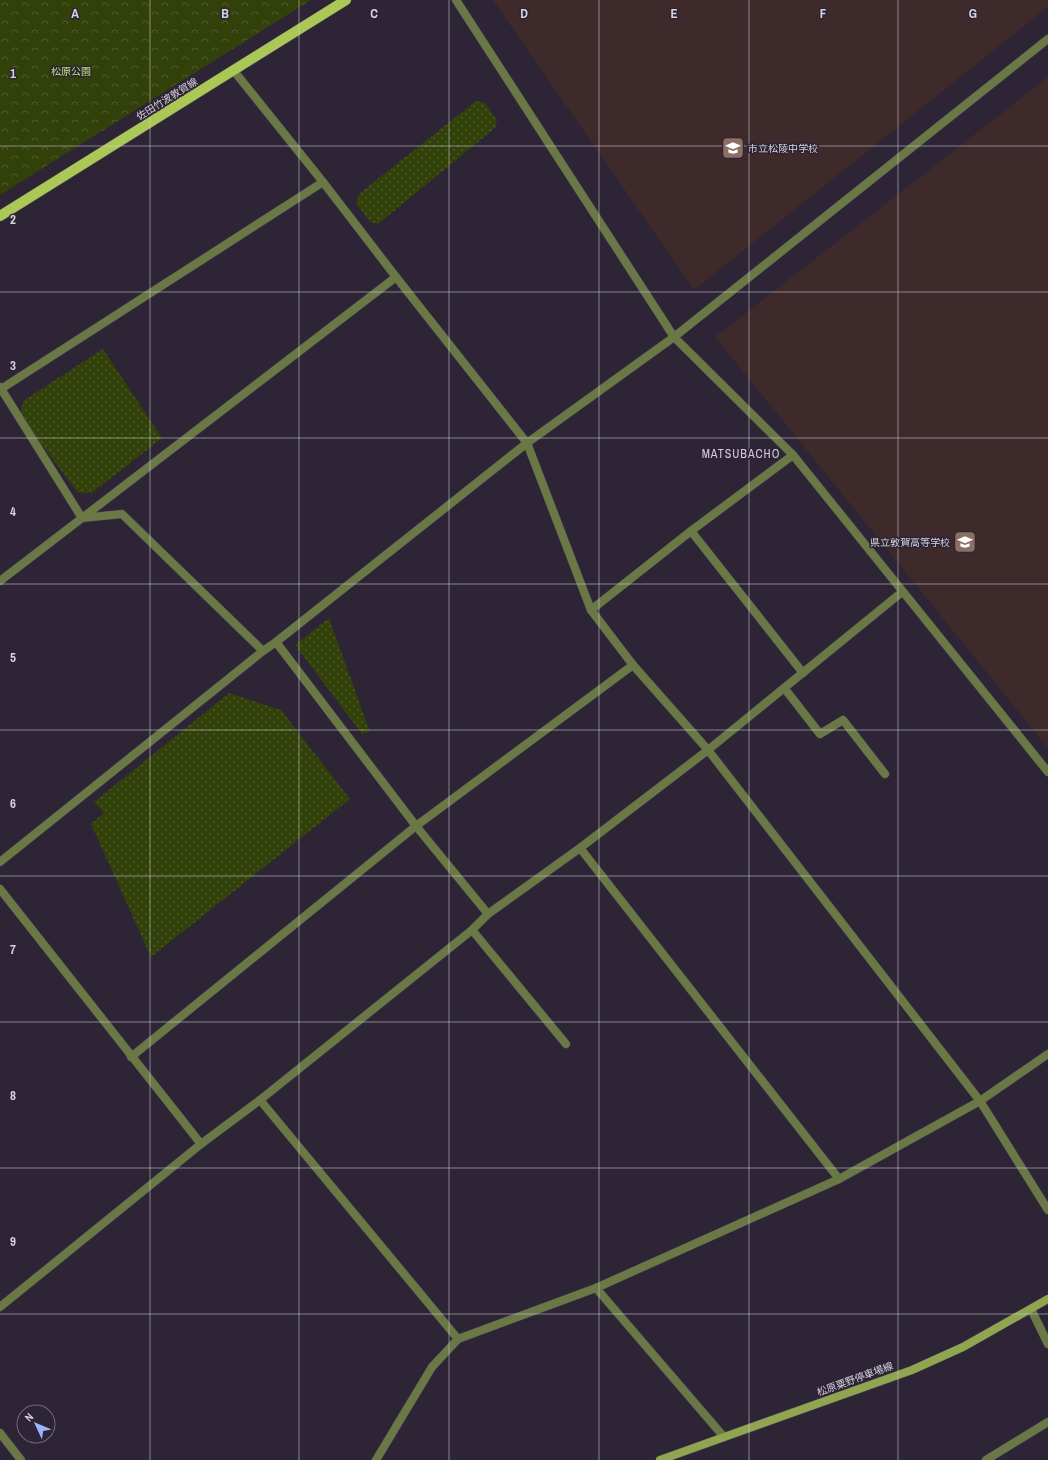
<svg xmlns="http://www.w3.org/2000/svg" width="1048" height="1460" font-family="'Archivo Narrow','Noto Sans JP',sans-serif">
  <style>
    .education { fill: #3e2a2a }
    .grass { fill: url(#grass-dots) }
    .forest { fill: url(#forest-crowns) }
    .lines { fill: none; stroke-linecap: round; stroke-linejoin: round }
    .street-casing { stroke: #484050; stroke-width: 9 }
    .secondary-casing { stroke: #484050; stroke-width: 9 }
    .primary-casing { stroke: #484050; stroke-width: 11 }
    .street { stroke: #6a7845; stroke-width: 8 }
    .secondary { stroke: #8fa550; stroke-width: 8 }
    .primary { stroke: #abc857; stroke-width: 10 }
    .grid { fill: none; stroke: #d6d1dc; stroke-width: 1; stroke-opacity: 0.55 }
    .labels { text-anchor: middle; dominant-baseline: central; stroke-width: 3; stroke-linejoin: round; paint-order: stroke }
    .park-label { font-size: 10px; fill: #bfe076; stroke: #2d2435 }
    .street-label { font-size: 10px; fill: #d6d1dc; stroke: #2d2435 }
    .poi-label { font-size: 10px; fill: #d6d1dc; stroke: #2d2435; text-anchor: start }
    .quarter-label { font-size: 12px; letter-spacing: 1px; fill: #d5cae0; stroke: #2d2435 }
    .grid-label { font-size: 13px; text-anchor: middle; font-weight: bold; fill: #d6d1dc; stroke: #2d2435; stroke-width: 3; stroke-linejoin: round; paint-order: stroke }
  </style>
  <defs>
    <pattern id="grass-dots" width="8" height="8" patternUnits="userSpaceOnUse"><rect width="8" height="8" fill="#32400a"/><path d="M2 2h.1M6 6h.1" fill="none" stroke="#4f5b2d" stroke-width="1.8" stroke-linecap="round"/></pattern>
    <pattern id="forest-crowns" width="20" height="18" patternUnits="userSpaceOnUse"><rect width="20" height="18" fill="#32400a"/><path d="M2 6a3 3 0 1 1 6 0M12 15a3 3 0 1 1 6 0" fill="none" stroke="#4f5b2d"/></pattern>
  </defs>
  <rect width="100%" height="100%" fill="#2d2435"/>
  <g class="education">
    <polygon points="493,0 1048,0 1048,7 694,290"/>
    <polygon points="1048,77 1048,748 715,337"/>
  </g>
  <g class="grass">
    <polygon points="476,101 485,103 497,120 495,128 378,224 370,222 356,203 360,193"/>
    <polygon points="103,349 162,438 92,493 78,493 20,416 23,401"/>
    <polygon points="329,618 370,732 362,734 295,645"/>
    <polygon points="229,693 281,710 350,799 151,957 91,824 104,813 94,802"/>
  </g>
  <polygon class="forest" points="0,0 311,0 0,195"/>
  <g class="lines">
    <g class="street-casing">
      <g id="street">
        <polyline points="456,0 674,337 793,455 1048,772"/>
        <polyline points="234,71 323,182 396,277 527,443 591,610 633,665 708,750 980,1101 1048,1210"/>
        <polyline points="0,387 82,518 122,514 263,651"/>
        <polyline points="1,389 323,182"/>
        <polyline points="691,531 803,673"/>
        <polyline points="0,581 396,277"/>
        <polyline points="591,610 691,531 793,455"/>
        <polyline points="276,642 416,826 488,914"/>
        <polyline points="785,689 820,734 843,720 885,774"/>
        <polyline points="580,848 839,1179"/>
        <polyline points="0,862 263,651 276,642 527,443 674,337 1048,39"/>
        <polyline points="0,889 201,1144"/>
        <polyline points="472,930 566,1044"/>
        <polyline points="131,1057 416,826 633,665"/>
        <polyline points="260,1100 458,1339"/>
        <polyline points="596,1288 724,1437"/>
        <polyline points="0,1307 201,1144 260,1100 472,930 488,914 580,848 708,750 902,592"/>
        <polyline points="1031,1309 1048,1344"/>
        <polyline points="0,1433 21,1460"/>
        <polyline points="376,1460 432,1367 458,1339 596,1288 839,1179 980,1101 1048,1054"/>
        <polyline points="986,1460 1048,1422"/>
      </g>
    </g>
    <g class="secondary-casing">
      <polyline id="secondary" points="660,1460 912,1370 963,1347 1048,1299"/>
    </g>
    <g class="primary-casing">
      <polyline id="primary" points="0,216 346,0"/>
    </g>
    <use href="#street" class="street"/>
    <use href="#secondary" class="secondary"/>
    <use href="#primary" class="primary"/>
  </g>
  <path class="grid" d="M150,0V1460M299,0V1460M449,0V1460M599,0V1460M749,0V1460M898,0V1460M0,146H1048M0,292H1048M0,438H1048M0,584H1048M0,730H1048M0,876H1048M0,1022H1048M0,1168H1048M0,1314H1048"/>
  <defs>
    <g id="school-square" transform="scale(1.15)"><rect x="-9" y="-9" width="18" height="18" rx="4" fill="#8d6e63" stroke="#2d2435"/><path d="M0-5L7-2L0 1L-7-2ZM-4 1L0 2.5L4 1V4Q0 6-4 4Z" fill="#fff"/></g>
  </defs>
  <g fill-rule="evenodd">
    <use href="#school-square" x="733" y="148"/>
    <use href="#school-square" x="965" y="542"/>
  </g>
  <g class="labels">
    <g class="park-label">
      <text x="71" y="71">松原公園</text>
    </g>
    <g class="street-label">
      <text transform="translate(167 99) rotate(-32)">佐田竹波敦賀線</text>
      <text transform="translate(855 1379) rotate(-20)">松原粟野停車場線</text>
    </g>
    <g class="poi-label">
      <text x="748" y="148">市立松陵中学校</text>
      <text x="950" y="542" text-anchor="end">県立敦賀高等学校</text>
    </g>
    <g class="quarter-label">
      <text x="741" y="454">MATSUBACHO</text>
    </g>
  </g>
  <g class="grid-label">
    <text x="75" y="18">A</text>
    <text x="225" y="18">B</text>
    <text x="374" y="18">C</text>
    <text x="524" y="18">D</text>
    <text x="674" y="18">E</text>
    <text x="823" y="18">F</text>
    <text x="973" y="18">G</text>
    <text x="13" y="78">1</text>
    <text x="13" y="224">2</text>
    <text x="13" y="370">3</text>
    <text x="13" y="516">4</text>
    <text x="13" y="662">5</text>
    <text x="13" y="808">6</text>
    <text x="13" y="954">7</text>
    <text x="13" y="1100">8</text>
    <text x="13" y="1246">9</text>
  </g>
  <g transform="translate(36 1424) rotate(314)"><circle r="19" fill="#2d2435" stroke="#716978"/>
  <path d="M0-3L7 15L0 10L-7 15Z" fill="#9cb4fd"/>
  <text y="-6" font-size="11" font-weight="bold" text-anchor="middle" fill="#d6d1dc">N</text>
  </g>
</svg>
